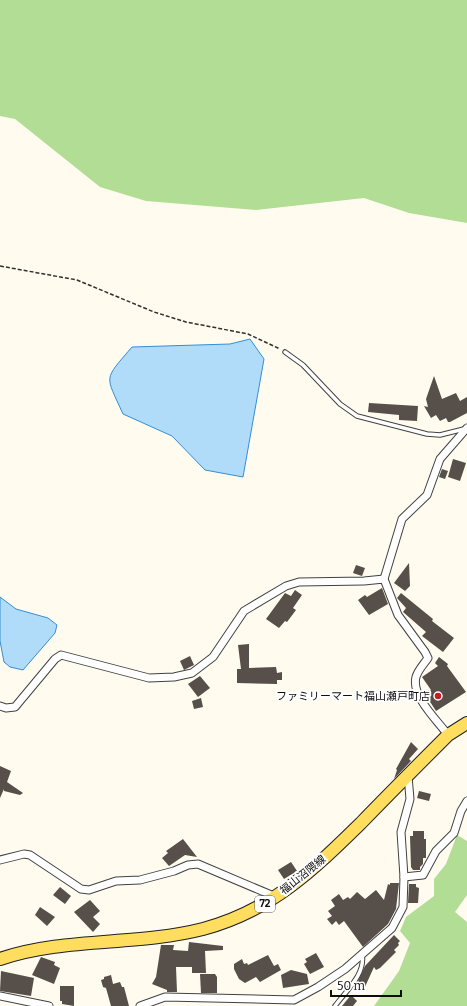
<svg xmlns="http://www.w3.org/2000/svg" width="467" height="1006" font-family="Bitter,'Noto Sans JP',serif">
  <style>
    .forest { fill: #b2dd94 }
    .water { fill: #b0dbf9; stroke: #348ed4 }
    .building { fill: #574f4a }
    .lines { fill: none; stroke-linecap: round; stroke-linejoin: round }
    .lane-casing { stroke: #414141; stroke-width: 5.5 }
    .street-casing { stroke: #414141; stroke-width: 9 }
    .primary-casing { stroke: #1f1f1f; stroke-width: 14 }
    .path { stroke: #303030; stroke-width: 1.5; stroke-dasharray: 4 2; stroke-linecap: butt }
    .lane { stroke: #fff; stroke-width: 3.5 }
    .street { stroke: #fff; stroke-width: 7 }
    .primary { stroke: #ffde5f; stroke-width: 12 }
    .poi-dot { fill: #c61e20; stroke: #fff; stroke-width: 1.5 }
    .labels { text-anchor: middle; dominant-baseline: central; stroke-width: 4; stroke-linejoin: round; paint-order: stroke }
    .shield { fill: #fff; stroke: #565656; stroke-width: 1 }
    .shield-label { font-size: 10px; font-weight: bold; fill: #0e0e0e }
    .poi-label { font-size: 11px; fill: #0e0e0e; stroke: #fff; text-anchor: end }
    .street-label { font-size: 11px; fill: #0e0e0e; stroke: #fff }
  </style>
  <rect width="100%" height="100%" fill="#fffcef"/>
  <g class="forest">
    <polygon points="0,0 467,0 467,223 409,213 364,198 256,210 146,201 100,187 15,119 0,116"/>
    <polygon points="457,835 467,841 467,895 455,912 467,922 467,1006 374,1006 399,971 410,943 400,931 406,917 434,896 434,879 446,864"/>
  </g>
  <g class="water">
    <path d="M250,339L264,359L243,477L205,470L172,436L123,414C105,374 103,381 132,347L230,344Z"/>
    <polygon points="0,597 16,609 48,618 57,625 55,633 23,670 10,667 4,662 0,641"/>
  </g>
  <g class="building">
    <polygon points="434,376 442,399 456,393 460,401 467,397 467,413 450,422 448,422 446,418 440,421 436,415 431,418 424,406 428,407 426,399"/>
    <polygon points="369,403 418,406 417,421 399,420 399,415 368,412"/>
    <polygon points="453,459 466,463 460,481 448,477"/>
    <polygon points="442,469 448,471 445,479 439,477"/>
    <polygon points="409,563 410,586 405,591 394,583"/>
    <polygon points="356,565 365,568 362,576 353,573"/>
    <polygon points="382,588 388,604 369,615 358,600 365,595 367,597"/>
    <polygon points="295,590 302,595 293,608 296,610 287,622 285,621 279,628 266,619 285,593 291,596"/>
    <polygon points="401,593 433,619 432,621 454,638 443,652 422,636 426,632 403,612 406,608 397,598"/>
    <polygon points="249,644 249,668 276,667 277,673 282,672 282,680 277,680 277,684 237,683 237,669 241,669 238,645"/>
    <polygon points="190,656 194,665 184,670 180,661"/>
    <polygon points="439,657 448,664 447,666 466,692 436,711 425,694 431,690 422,677 438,666 435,663"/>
    <polygon points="200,676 210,688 198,697 188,684"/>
    <polygon points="201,698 203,707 194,709 192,701"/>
    <polygon points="411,742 418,749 409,759 411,761 394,779 397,770 396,769"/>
    <polygon points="0,766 11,771 7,782 23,793 20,795 4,791 4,789 0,798"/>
    <polygon points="419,791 431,794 429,801 417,798"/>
    <polygon points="413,831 424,831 424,839 426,839 426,858 423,858 423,864 420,867 420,870 413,870 411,867 410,836 413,836"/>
    <polygon points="183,839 197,857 185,855 169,866 162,858 168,853 166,851"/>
    <polygon points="291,862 297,871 284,879 278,870"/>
    <polygon points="390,883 399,883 396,909 388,924 363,947 344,921 339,925 336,921 332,925 327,919 332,916 328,911 335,906 331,900 339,894 343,900 348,897 350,899 357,892 365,899 376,890 384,900 388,884 390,885"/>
    <polygon points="409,884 416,884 416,887 419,888 418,903 408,903"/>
    <polygon points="60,887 71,896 65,904 53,895"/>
    <polygon points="90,900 100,911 93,917 100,924 93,932 74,912"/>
    <polygon points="40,907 55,917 47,926 35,915"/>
    <polygon points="394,935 400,941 398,943 399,945 394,950 396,952 380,968 376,970 374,967 364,989 358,981 365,966"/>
    <polygon points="189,942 223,946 223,950 205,951 206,973 192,973 192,967 176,967 177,992 167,992 167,990 152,984 156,977 161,945 174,945 173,950 188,951"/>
    <polygon points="316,953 324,967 310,974 304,964 307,962 305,959"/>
    <polygon points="268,955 274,966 278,964 281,970 260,982 256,977 245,983 239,979 234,969 234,964 242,959 244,964 247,963 248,965"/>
    <polygon points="41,957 55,962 54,965 60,968 54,984 32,975"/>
    <polygon points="291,970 307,974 309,984 283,988 281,975"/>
    <polygon points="1,971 34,978 31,996 0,991"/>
    <polygon points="200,974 215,974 217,977 217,993 201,993"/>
    <polygon points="111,975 113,984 120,982 122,987 124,987 129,1006 111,1006 106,988 103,987 101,980 104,979 104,977"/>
    <polygon points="60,986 74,986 74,1006 62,1004 62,1001 60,1001"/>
    <polygon points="351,995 357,1001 353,1006 342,1006"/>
  </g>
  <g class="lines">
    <g class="lane-casing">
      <g id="lane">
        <polyline points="285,352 303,365 340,404 357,416 427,434 440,435 464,429"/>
        <path d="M335,1006C346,991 366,974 362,954"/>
      </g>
    </g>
    <g class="street-casing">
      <g id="street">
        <polyline points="384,579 402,519 427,495 440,459 467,428"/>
        <path d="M0,706L6,708L15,707L55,659L61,655L149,678L174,677L192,673L213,657L244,611L286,586L299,582L364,581L384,579L398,615L425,652L428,658C424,664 418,670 416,677C411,696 437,720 448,735"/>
        <polyline points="0,860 24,854 30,855 81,889 89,890 116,881 140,880 174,871 188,865 198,864 276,897"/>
        <polyline points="404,877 423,875 436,851 454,833 461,811 467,801"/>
        <polyline points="0,996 49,1006"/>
        <polyline points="140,1006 165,997 294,1000 318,987 345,969 392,928 403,907 404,877 401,832 410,799 408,776"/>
      </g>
    </g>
    <g class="primary-casing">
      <path id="primary" d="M0,959C65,937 136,946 203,929C271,911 313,870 361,823C390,793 419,764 448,735L467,723"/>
    </g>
    <polyline class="path" points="0,266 77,280 154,312 186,322 248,334 280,349"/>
    <use href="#lane" class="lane"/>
    <use href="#street" class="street"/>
    <use href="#primary" class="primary"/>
  </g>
  <circle class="poi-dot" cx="438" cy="696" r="4"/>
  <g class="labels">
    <rect class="shield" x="255" y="896" width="20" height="16" rx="3"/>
    <g class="shield-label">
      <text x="265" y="904">72</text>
    </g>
    <g class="poi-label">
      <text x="430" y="696">ファミリーマート福山瀬戸町店</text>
    </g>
    <g class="street-label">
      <text transform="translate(303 875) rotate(-39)">福山沼隈線</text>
    </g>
  </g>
  <path d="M331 990v6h70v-6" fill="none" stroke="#0e0e0e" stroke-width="2"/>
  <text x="337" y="990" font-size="12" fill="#0e0e0e" stroke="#ffffff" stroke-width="3" paint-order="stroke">50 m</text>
</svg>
